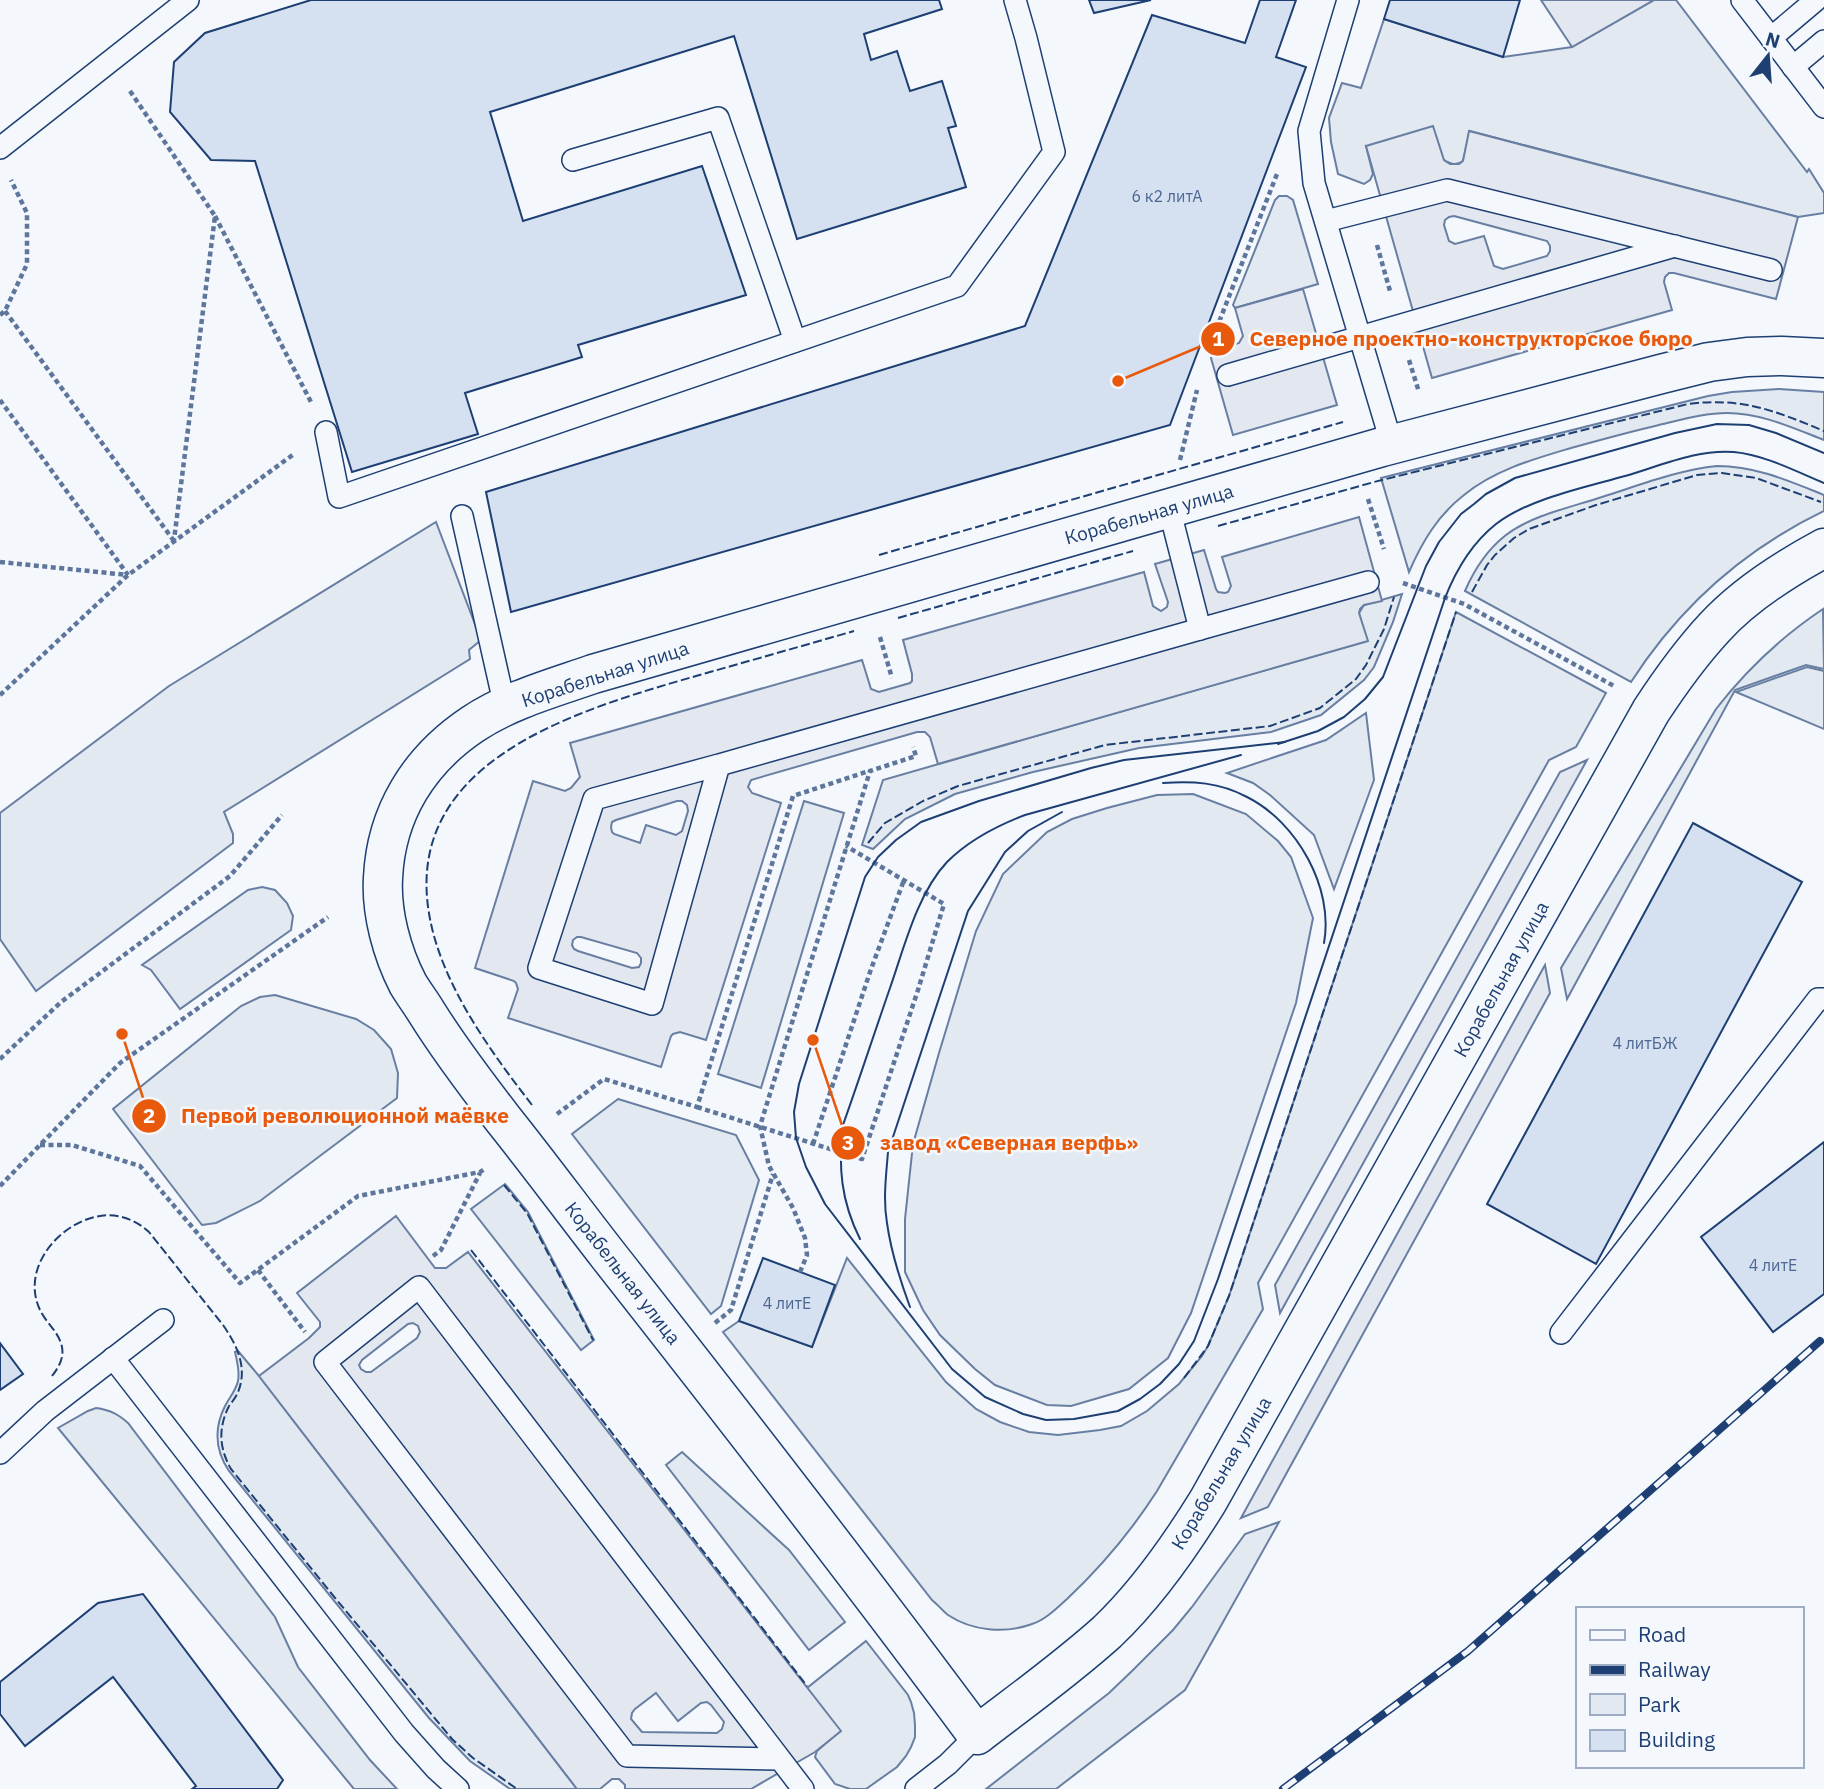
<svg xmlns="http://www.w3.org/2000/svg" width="1824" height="1789" font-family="'IBM Plex Sans',sans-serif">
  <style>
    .green { fill: #e3e9f0; stroke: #687fa3; stroke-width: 2 }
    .parking { fill: #e3e8f0; stroke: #687fa3; stroke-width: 2; fill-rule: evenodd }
    .building { fill: #d5e0f0; stroke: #1d3f73; stroke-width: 2 }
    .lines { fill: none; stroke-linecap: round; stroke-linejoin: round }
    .service-casing { stroke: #1d3f73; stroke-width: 24 }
    .minor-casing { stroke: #1d3f73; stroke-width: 41 }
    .path { stroke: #5e769c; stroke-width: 4.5; stroke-dasharray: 5 3.5; stroke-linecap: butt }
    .service { stroke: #f4f7fb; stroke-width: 21 }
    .minor { stroke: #f4f7fb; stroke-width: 38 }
    .tram { stroke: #1d3f73; stroke-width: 2 }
    .rail-casing { stroke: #1d3f73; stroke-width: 8 }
    .rail { stroke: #f4f7fb; stroke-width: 5; stroke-dasharray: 16; stroke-linecap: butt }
    .fence { stroke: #1d3f73; stroke-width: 2; stroke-dasharray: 9 3.5; stroke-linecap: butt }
    .labels { text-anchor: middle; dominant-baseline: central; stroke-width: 5; stroke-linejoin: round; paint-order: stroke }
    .number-label { font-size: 16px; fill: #4b6792 }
    .street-label { font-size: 19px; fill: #1d3f73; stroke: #f4f7fb }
    .leader { fill: none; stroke: #e8590c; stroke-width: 2.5 }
    .callout-dot { fill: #e8590c; stroke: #f4f7fb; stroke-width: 2.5 }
    .mark-label { font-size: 21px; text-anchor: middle; font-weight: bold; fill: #fff }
    .callout-label { font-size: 21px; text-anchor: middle; font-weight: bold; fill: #e8590c; stroke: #f4f7fb; stroke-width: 5; stroke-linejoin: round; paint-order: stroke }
  </style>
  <rect width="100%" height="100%" fill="#f4f7fb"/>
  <g class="green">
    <path d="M1654,0H1676L1807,172L1809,169L1824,193V213L1798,217L1470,131L1463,161C1456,166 1451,164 1444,160L1366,146L1373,174L1370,180L1364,184L1338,174L1331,142L1329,118L1342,83L1361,88L1384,19L1503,57L1572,47Z"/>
    <polygon points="1279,196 1287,196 1293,200 1318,284 1235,308 1233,305 1275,200"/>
    <path d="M1779,389L1824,392V440C1793,428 1761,413 1727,413C1704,413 1681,420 1659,425C1629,432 1600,440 1571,448C1534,459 1494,470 1464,495C1438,515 1422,542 1409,572L1381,478L1708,396L1732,392Z"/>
    <path d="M1717,466C1756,466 1789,481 1824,495V511C1743,550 1680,606 1631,682L1465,591C1474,570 1488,549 1506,535C1532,515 1572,507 1602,497C1640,485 1678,470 1717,466Z"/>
    <polygon points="436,522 481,640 469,650 470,659 224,812 233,834 233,843 36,991 0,939 0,813 169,686"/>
    <polygon points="1402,594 1393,622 1374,667 1364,680 1321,715 1271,732 1139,748 1033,772 955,794 905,819 873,849 862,845 883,780 1367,641 1359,613 1364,605"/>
    <path d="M1823,609L1824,669L1806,665L1735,690L1567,999L1561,968L1716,709C1747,669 1781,637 1823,609Z"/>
    <path d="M1456,612L1606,693L1576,747L1549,760L1258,1283L1263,1309L1157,1491C1132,1530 1101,1567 1067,1599C1057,1608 1045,1620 1032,1624C1005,1634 972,1631 948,1615C943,1611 938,1605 932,1600L723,1332L739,1321L812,1347L847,1258L946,1382L976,1409L1000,1422L1029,1432L1058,1435L1100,1430L1121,1426L1147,1411L1179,1384L1202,1356L1208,1346L1229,1296Z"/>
    <polygon points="1807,667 1824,671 1824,729 1736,692"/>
    <polygon points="1366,713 1374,780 1334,889 1314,835 1270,795 1253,783 1227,773 1326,740"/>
    <polygon points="1193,794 1246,814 1278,841 1291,857 1313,918 1296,1003 1191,1313 1168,1358 1129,1389 1071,1406 1047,1405 995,1385 975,1369 940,1335 923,1310 905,1272 905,1219 913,1144 939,1053 976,931 1003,874 1047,832 1072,819 1107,808 1157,795"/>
    <polygon points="804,801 844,813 761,1088 718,1074"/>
    <polygon points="262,887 275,890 287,903 293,916 291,930 180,1009 151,970 142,965 248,890"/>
    <polygon points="275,995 356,1019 374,1030 391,1049 398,1073 397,1098 260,1201 216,1223 202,1225 113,1109 241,1006 260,997"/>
    <polygon points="618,1099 736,1135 759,1180 721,1306 711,1314 572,1134"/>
    <polygon points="505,1184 528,1212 594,1340 581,1350 471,1209"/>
    <path d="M238,1351L259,1376L577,1789H510L470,1761L429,1718L229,1471C215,1450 214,1428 225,1406C230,1397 236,1390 238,1381C240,1371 237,1361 235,1352Z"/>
    <path d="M96,1408C110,1410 118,1414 128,1423L275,1617L298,1667L370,1760L397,1789H354L58,1428L88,1411Z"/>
    <polygon points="682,1452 789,1550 845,1622 809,1650 666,1465"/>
    <polygon points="1279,1522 1185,1690 1056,1789 986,1789 1109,1693 1132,1671 1173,1630 1192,1607 1245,1534"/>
    <polygon points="866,1641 908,1695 911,1702 914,1713 915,1725 915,1737 911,1747 906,1756 897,1767 866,1789 850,1789 835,1784 815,1757 817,1751 840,1731 807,1688"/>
  </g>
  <g class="parking">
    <polygon points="1541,0 1654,0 1572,47"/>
    <path d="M1433,126L1444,160L1450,164H1459L1463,161L1469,131L1798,217L1776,299L1674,273H1669L1665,277L1664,282L1672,310L1432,378L1366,146ZM1454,216L1547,241L1550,246V251L1547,256L1503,269L1494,266L1484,236L1455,244L1449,241L1444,225L1445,220L1449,217Z"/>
    <polygon points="1303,289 1337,405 1233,435 1211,358 1214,351 1239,343 1243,336 1235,308"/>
    <path d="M1359,517L1382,601L1364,605L1360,609L1359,613L1368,641L938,764L930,737L925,732H917L751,780L748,787L752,793L781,803L706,1040L680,1032L673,1034L671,1036L661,1067L508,1018L518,989L516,983L514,981L475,968L533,781L565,791L571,788L580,777L570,743L862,660L871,689L879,692L910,683L912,681V674L903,640L1144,572L1153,606L1161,611L1167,607L1168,602L1155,564L1204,550L1216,589L1218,592L1225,593L1228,592L1231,586L1222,557ZM677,801H682L687,805L688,811L682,831L676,835L646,825L640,843L614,834L612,832L611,827L612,822L616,820ZM577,937H581L637,953L641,958V963L639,967L632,968L578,951L574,949L572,945L573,940Z"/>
    <polygon points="1587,760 1280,1313 1275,1285 1560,772"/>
    <polygon points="1545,965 1550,993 1268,1507 1241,1518"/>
    <path d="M396,1216L435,1268H446L468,1252L841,1731L815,1752L751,1789H625V1785L619,1779H612L600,1789H577L259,1376L309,1338L320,1327V1322L297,1293ZM413,1323L418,1326L420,1332L417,1338L371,1372H366L361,1369L359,1365L362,1360L408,1324ZM656,1693L678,1721L701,1703L707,1702L711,1705L724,1722L722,1729L717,1733L642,1732L631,1719L632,1713L635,1709Z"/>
  </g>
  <g class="building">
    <polygon points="311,0 939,0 942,9 864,34 871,60 897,51 910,91 942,81 956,126 948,128 966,187 797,239 734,36 490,112 523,221 702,166 746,295 578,345 582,357 465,393 478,434 352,472 255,161 211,160 170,112 174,62 205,33"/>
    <polygon points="1089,0 1151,0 1094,13"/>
    <polygon points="1260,0 1296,0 1276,57 1306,67 1170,425 511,612 486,492 1025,326 1152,15 1245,43"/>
    <polygon points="1390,0 1520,0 1503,57 1384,19"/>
    <polygon points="1693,823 1802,882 1596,1264 1487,1204"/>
    <polygon points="1824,1142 1824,1294 1773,1332 1701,1237"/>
    <polygon points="763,1258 835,1285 812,1347 739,1321"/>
    <polygon points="0,1343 23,1374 0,1390"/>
    <polygon points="143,1594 283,1780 277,1789 192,1789 196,1786 113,1677 25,1746 0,1714 0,1682 98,1603"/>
  </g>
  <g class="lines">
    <g class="service-casing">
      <g id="service">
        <polyline points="1348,0 1309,131 1314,183 1392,445"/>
        <polyline points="1742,0 1824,107"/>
        <polyline points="1771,38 1816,0"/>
        <polyline points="1793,67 1824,41"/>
        <polyline points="0,148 188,0"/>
        <polyline points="573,160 718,118 795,341"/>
        <polyline points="1326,221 1447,190 1771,270"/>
        <polyline points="1228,375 1675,246"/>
        <polyline points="326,432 339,497 957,286 1054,152 1026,38 1015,0"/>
        <polyline points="1169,508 1200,629 1368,582"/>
        <polyline points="462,516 505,707"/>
        <polyline points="719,765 594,799 539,968 652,1004 719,765 1200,629"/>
        <polyline points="1561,1333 1818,999 1824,999"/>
        <polyline points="113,1358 404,1733 436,1769 458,1789"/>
        <polyline points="0,1453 45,1411 163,1320"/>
        <polyline points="780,1759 627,1756 325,1362 419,1287 803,1789"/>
        <polyline points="916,1789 948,1764 977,1735"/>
      </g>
    </g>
    <g class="minor-casing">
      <path id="minor" d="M1824,358L1782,356L1747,357L1709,362L1661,374L1382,447L593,674C553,688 509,700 473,724C419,760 386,813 383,878C381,913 392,953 408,984C414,994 421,1003 427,1013C450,1050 476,1084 503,1119C539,1164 573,1210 608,1255C733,1414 857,1573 977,1735C1021,1701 1066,1669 1107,1632C1147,1594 1179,1548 1208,1501L1651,711C1670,682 1690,654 1714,628C1744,595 1785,569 1824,548"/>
    </g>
    <g class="path">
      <polyline points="130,91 215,216 174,540"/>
      <polyline points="215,216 311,402"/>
      <polyline points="1377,245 1390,291"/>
      <polyline points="5,311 174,541"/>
      <polyline points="0,315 5,311 27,264 27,213 11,180"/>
      <polyline points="1210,345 1277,174"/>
      <polyline points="1409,360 1419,392"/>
      <polyline points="0,400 128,575"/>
      <polyline points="1180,460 1197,390"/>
      <polyline points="1368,499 1384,549"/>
      <polyline points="0,562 128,575"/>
      <polyline points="1403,583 1464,604 1614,686"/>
      <polyline points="880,637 892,678"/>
      <polyline points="0,695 128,575 294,454"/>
      <polyline points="0,1059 61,1002 230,876 282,815"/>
      <polyline points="697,1107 862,1159 918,990 944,904 846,846"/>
      <polyline points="557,1114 604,1079 697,1107 793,796 869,771"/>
      <polyline points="813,1144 870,972 904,880"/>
      <polyline points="40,1145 72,1145 140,1166 240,1283 358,1196 480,1172 486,1168"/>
      <polyline points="0,1186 120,1063 328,917"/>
      <polyline points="433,1256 441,1250 480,1173"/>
      <polyline points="258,1270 305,1332"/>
      <polyline points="800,1272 807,1255 805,1238 793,1208 769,1166 760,1126 870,771 916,756 913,747"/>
      <polyline points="715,1323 731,1310 773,1174"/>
    </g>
    <use href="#service" class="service"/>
    <use href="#minor" class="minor"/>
    <g class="tram">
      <path d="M1285,742L1124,760L1091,768L979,801L921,822L896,840L878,857L865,877L799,1084L794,1112L796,1138L806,1167L825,1204L952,1369L985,1397L1023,1414L1046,1420L1074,1419L1118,1411L1140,1399L1160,1384L1179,1364L1194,1341L1218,1279L1445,598C1456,570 1472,543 1496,524C1528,499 1586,487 1625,476C1660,466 1697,449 1734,452C1765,455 1795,471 1824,483"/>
      <polyline points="1278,744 1318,731 1344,717 1365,699 1383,677 1426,566 1439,542 1461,514 1474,504 1486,494 1515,478 1675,433 1717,424 1749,425 1776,433 1824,453"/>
      <path d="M1163,783C1193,781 1219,782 1247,797C1297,822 1334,888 1324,943"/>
      <path d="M860,1239C841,1201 838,1167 843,1125C859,1080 874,1034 890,988C904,948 917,894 947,862C969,840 996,826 1025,815L1241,755"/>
      <path d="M910,1307C900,1280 891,1252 887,1223C883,1200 886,1176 888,1152L968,911L1005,852L1028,831L1062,812"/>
    </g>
    <g class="rail-casing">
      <polyline id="rail" points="1283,1789 1468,1651 1820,1341"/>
    </g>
    <use href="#rail" class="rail"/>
    <g class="fence">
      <path d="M1218,526L1374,482L1688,404C1742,397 1776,411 1824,431"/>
      <polyline points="879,555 1343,422"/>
      <polyline points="1472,592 1487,565 1495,555 1514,538 1529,529 1596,505 1697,475 1722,473 1756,478 1821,502"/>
      <polyline points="898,618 1133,551"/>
      <polyline points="868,843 885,823 923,801 958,786 1105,745 1270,726 1320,708 1356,679 1366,665 1384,629 1394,597"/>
      <path d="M532,1105C494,1056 451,997 434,936C387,765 571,712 696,676C749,661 802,646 854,631"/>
      <polyline points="504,1185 527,1213 593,1340"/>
      <polyline points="471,1250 807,1686"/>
      <path d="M52,1376C59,1367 64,1358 62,1347C59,1332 46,1323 40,1310C21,1270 56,1226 95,1217C114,1212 134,1218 149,1232L223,1325C237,1345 248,1368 238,1392C236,1397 232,1402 229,1406C218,1428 219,1448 231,1469L331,1593L452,1739L473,1758L517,1789"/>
      <polyline points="1184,1378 1208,1346 1229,1296 1456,612"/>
    </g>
  </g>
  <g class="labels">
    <g class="number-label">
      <text x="1167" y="196">6 к2 литА</text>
      <text x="1645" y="1043">4 литБЖ</text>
      <text x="1773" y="1265">4 литЕ</text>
      <text x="787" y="1303">4 литЕ</text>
    </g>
    <g class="street-label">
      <text transform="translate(1149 514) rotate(-16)">Корабельная улица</text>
      <text transform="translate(605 674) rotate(-18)">Корабельная улица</text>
      <text transform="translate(1501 979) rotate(-61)">Корабельная улица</text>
      <text transform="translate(623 1273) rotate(52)">Корабельная улица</text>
      <text transform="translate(1221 1473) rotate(-59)">Корабельная улица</text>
    </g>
  </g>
  <path class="leader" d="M1118 381L1218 339M122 1034L149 1116M813 1040L848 1143"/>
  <g class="callout-dot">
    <circle cx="1118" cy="381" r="7"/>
    <circle cx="122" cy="1034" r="7"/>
    <circle cx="813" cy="1040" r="7"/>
    <circle cx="1218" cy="339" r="18"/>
    <circle cx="149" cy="1116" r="18"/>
    <circle cx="848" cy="1143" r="18"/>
  </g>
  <g class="mark-label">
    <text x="1218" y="346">1</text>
    <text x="149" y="1123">2</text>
    <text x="848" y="1150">3</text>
  </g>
  <g class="callout-label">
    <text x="1471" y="346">Северное проектно-конструкторское бюро</text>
    <text x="345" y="1123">Первой революционной маёвке</text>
    <text x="1009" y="1150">завод «Северная верфь»</text>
  </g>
  <rect x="1576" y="1607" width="228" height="161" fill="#f4f7fb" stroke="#9eadc5" stroke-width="2"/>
  <rect x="1590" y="1630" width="35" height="10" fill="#f4f7fb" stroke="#9eadc5" stroke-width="2"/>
  <text x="1638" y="1642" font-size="21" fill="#1d3f73">Road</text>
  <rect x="1590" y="1665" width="35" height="10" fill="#1d3f73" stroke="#9eadc5" stroke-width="2"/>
  <text x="1638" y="1677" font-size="21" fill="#1d3f73">Railway</text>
  <rect x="1590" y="1694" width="35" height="21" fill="#e3e9f0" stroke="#9eadc5" stroke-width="2"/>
  <text x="1638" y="1712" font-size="21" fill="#1d3f73">Park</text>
  <rect x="1590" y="1730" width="35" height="21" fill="#d5e0f0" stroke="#9eadc5" stroke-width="2"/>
  <text x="1638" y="1747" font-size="21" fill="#1d3f73">Building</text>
  <g transform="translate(1768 56) rotate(17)" stroke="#f4f7fb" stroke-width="5" paint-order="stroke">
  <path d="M0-5L12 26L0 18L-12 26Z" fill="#1d3f73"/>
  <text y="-10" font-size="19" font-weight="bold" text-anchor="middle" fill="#1d3f73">N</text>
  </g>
</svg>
